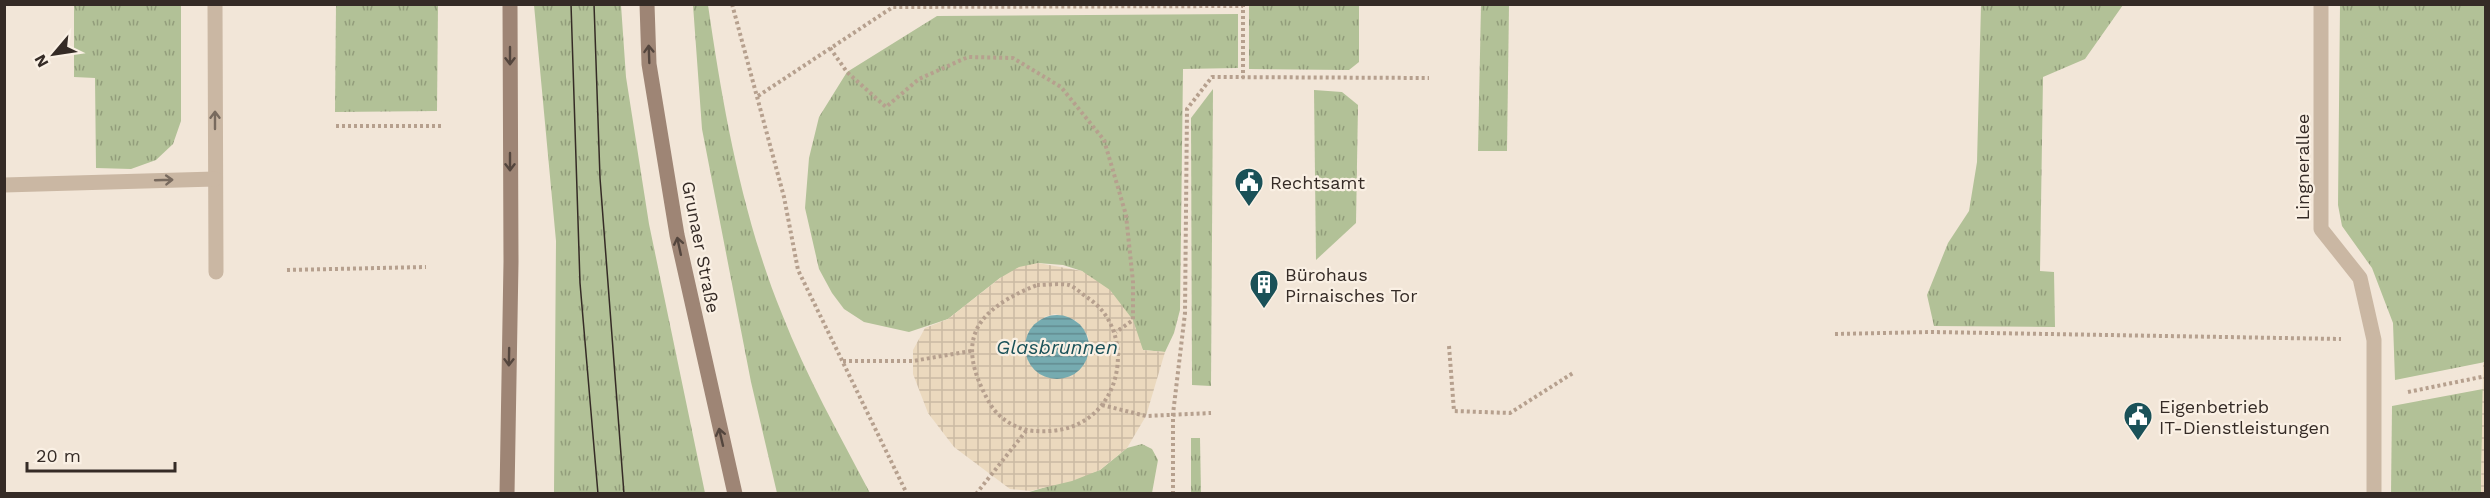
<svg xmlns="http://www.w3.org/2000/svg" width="2490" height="498" font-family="'Work Sans',sans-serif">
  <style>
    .grass { fill: url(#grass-tufts) }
    .plaza { fill: url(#plaza-grid); fill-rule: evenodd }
    .water { fill: url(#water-rules) }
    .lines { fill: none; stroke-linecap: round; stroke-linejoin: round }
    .path { stroke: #b6a08e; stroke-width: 4; stroke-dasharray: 3 3; stroke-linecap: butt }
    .service { stroke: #cab7a3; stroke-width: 15 }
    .minor { stroke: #cab7a3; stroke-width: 15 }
    .secondary { stroke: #9e8575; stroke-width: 15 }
    .tram { stroke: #352b26; stroke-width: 1.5 }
    .oneway { stroke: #54463e }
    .oneway2 { stroke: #786a5e }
    .labels { text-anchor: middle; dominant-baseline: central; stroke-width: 4.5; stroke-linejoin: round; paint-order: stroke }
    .street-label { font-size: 18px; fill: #352b26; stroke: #faf0e4 }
    .poi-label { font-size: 18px; fill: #352b26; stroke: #faf0e4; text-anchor: start }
    .water-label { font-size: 20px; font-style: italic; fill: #1a5158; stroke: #faf0e4 }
  </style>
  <defs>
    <pattern id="grass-tufts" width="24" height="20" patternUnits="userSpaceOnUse" patternTransform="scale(1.5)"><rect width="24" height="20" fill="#b2c197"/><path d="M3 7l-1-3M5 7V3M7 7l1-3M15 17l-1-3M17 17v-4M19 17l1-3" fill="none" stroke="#929d7b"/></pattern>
    <pattern id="plaza-grid" width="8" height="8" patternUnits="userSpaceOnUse" patternTransform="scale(1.5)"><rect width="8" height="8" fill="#ebd9be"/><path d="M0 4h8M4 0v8" fill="none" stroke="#cabaa3"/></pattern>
    <pattern id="water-rules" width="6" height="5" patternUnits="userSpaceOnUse" patternTransform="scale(1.5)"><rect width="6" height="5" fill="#76abb0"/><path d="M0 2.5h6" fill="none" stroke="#628b8f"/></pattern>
  </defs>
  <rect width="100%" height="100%" fill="#f2e6d8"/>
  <g class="grass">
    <polygon points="74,5 181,5 181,121 173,144 156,160 131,169 96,168 95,78 74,77"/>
    <polygon points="336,5 438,5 437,111 335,112"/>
    <polygon points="534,5 621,5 626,77 649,224 705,493 554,493 556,241"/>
    <path d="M693,5H708C723,108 742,216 782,314C806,376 839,434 870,493H777L751,382L702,129Z"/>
    <polygon points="1249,5 1359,5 1359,62 1349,70 1249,69"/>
    <polygon points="1481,5 1509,5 1507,151 1478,151"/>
    <polygon points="1981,5 2123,5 2085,59 2043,77 2040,271 2054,272 2055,327 1934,326 1927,295 1948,243 1969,211 1977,162"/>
    <polygon points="2340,5 2485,5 2485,362 2395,380 2393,323 2372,268 2342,226 2338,205"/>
    <polygon points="1238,14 1238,68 1183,69 1180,310 1174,333 1165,352 1143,350 1082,271 1063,265 1038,263 1000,278 948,319 909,332 864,322 844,309 832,293 819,269 805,208 809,158 819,117 847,72 937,16"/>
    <polygon points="1213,89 1211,386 1192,385 1191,118"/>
    <polygon points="1314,90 1342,92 1358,105 1356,223 1316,260"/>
    <polygon points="2483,389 2481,493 2391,494 2392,406"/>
    <polygon points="1191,438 1200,438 1201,493 1191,493"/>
    <polygon points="1142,444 1152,449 1158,460 1152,493 1023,494 1100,470 1127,448"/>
  </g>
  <g class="plaza">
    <path d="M1038,263L1082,271L1110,290L1133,320L1143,350L1165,352L1146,416L1127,448L1100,470L1072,481L1030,491L1010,489L954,447L928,413L913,374V350L925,328L948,319L1000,278L1019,267ZM1055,314L1075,320L1088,336L1089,347L1082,367L1044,317Z"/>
    <polygon points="2485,362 2486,493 2481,494 2483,363"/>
  </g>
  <circle class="water" cx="1057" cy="347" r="32"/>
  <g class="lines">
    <g class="path">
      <polyline points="732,4 784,197 798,270 907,494"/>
      <polyline points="1243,4 1243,78"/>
      <polyline points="830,48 847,72 886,107 919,79 968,57 1013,58 1061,87 1104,140 1126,215 1133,282 1133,320 1116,332"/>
      <polyline points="758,96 893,7 1243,6"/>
      <polyline points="336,126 442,126"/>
      <polyline points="287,270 426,267"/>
      <path d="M1037,285C1047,285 1060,283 1069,285C1075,287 1082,294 1088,298C1131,326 1127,399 1080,423C1067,430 1051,432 1036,431C1018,431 997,418 989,402C954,340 975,310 1037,285Z"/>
      <polyline points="1835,334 1931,332 2341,339"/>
      <polyline points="1449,346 1454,411 1510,413 1573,373"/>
      <polyline points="843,361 913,361 971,351"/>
      <polyline points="2408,392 2486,376"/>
      <polyline points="1102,405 1146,416 1211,413"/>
      <polyline points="976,494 1026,431"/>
      <polyline points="1173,494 1173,414 1185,313 1187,109 1212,77 1429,78"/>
    </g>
    <g class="service">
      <polyline points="215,4 216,272"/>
      <polyline points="4,185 215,179"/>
    </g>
    <polyline class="minor" points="2321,4 2321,229 2360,278 2374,340 2374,494"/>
    <g class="secondary">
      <polyline points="647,4 649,64 677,235 735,494"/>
      <polyline points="507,494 511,262 510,4"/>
    </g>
    <g class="tram">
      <polyline points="571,4 580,283 598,494"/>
      <polyline points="594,4 600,178 624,494"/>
    </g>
  </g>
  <defs><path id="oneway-shaft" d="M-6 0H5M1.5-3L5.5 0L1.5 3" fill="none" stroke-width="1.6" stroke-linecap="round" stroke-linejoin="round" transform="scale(1.5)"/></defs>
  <g class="oneway">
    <use href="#oneway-shaft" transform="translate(649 54) rotate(-92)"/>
    <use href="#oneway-shaft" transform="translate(510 56) rotate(90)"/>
    <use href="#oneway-shaft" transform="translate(510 162) rotate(90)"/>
    <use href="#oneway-shaft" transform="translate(679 246) rotate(-102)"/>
    <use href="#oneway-shaft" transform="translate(509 357) rotate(91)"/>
    <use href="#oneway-shaft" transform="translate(721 437) rotate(-103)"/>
  </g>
  <g class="oneway2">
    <use href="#oneway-shaft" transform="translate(215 120) rotate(-90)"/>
    <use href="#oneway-shaft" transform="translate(164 180) rotate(-2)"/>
  </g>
  <defs>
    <g id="civic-pin" transform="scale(1.5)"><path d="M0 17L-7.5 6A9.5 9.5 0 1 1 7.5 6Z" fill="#1a5158" stroke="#faf0e4"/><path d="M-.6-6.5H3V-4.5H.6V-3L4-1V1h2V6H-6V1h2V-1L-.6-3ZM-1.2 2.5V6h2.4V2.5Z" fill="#fff"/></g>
    <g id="building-pin" transform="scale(1.5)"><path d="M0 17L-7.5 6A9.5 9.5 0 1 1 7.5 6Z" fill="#1a5158" stroke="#faf0e4"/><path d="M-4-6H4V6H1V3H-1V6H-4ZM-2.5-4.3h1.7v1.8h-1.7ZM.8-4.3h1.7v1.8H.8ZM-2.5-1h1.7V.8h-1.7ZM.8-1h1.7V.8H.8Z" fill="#fff"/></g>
  </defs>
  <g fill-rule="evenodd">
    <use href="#civic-pin" x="1249" y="182"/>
    <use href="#building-pin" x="1264" y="284"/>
    <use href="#civic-pin" x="2138" y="416"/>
  </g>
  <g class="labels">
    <g class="street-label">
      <text transform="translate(2302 167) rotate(-90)">Lingnerallee</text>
      <text transform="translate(701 247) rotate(79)">Grunaer Straße</text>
    </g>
    <g class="poi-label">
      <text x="1270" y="182">Rechtsamt</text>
      <text x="1285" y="274">Bürohaus<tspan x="1285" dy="21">Pirnaisches Tor</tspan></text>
      <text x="2159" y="406">Eigenbetrieb<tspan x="2159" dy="21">IT-Dienstleistungen</tspan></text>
    </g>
    <g class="water-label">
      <text x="1057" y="347">Glasbrunnen</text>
    </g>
  </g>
  <rect width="2490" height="498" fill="none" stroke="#352b26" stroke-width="12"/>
  <g transform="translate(54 54) rotate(241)" stroke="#faf0e4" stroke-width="4.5" paint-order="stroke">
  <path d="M0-4.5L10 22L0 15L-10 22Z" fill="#352b26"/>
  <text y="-9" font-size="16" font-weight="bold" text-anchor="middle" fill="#352b26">N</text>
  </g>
  <path d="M27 462v9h148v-9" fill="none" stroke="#352b26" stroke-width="3"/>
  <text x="36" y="462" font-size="18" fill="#352b26" stroke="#faf0e4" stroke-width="4.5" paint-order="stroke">20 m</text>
</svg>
